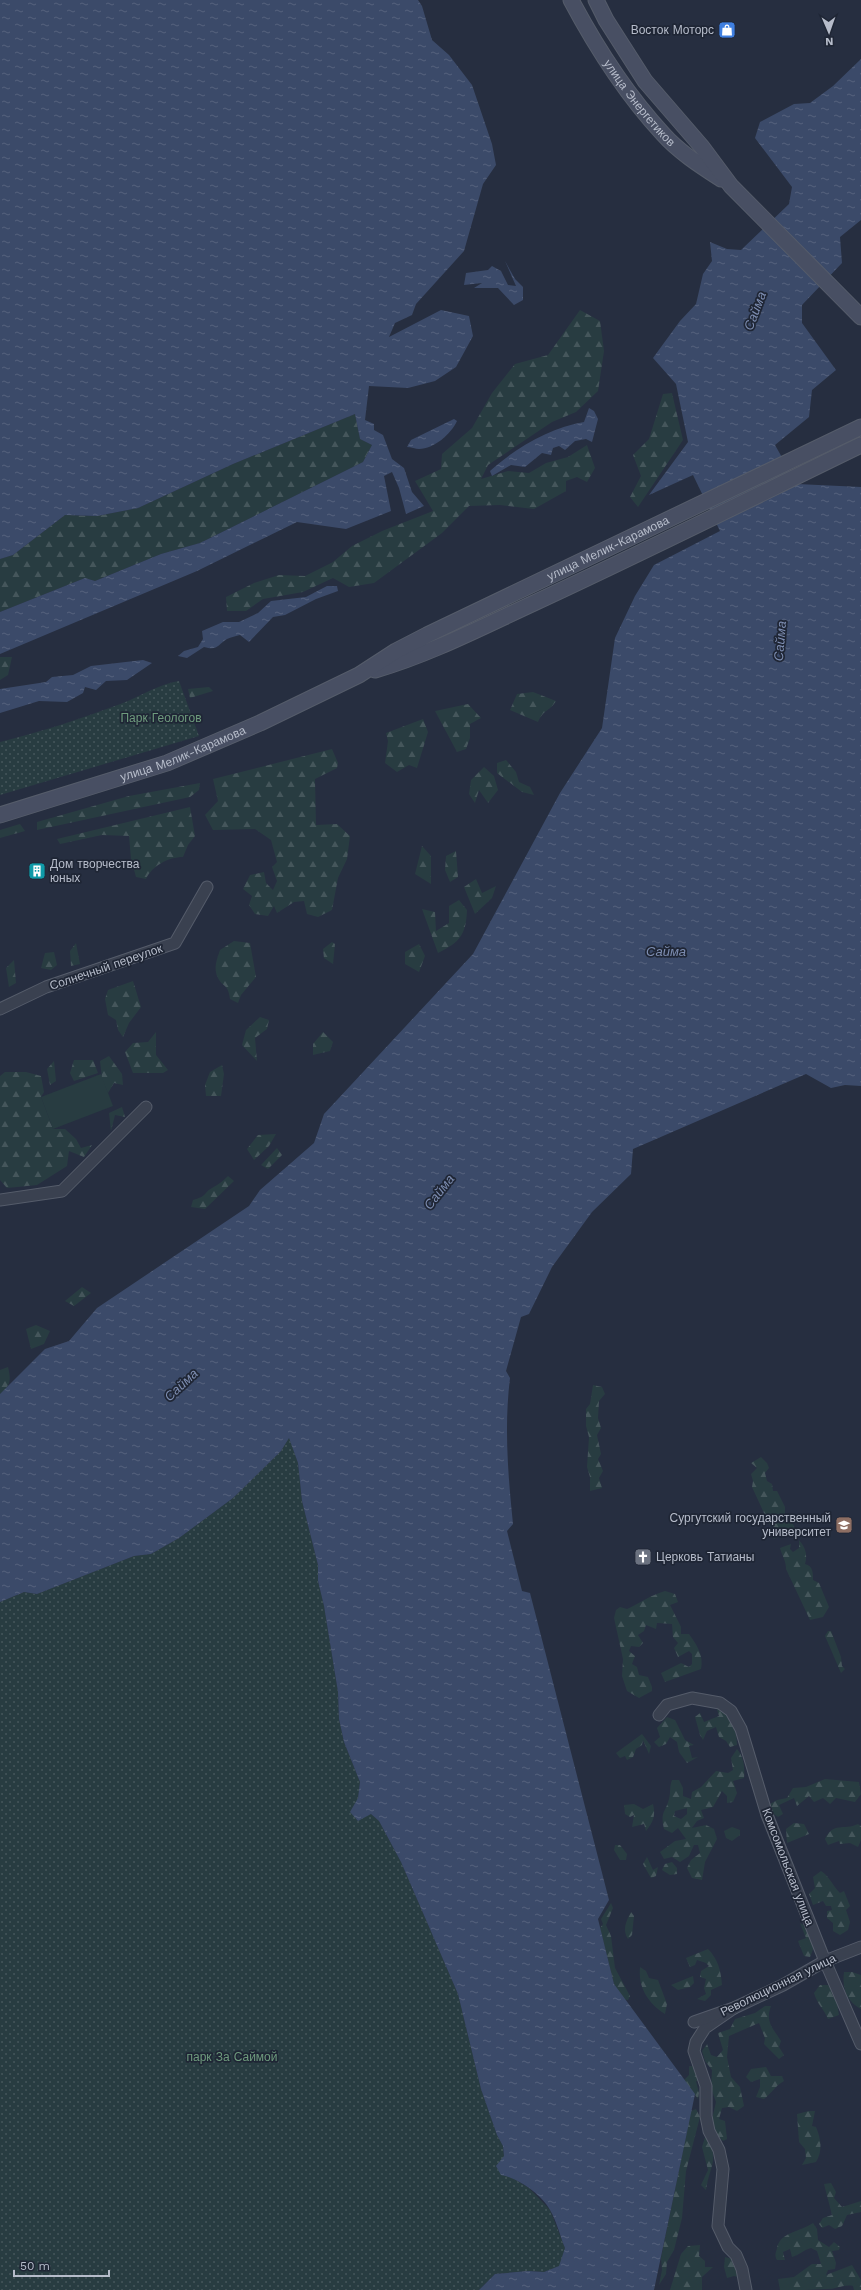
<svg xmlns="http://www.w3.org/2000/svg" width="861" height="2290" font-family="'Work Sans',sans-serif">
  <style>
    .grass { fill: #283c41 }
    .forest { fill: url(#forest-firs); fill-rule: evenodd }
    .park { fill: url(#park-dots) }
    .water { fill: url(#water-ripples) }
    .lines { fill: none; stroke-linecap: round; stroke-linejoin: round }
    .minor-casing { stroke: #555c6a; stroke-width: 13 }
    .secondary-casing { stroke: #555c6a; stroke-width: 17 }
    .minor { stroke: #3a4150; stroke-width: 11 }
    .secondary { stroke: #484f63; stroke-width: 15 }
    .labels { text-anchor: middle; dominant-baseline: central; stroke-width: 3.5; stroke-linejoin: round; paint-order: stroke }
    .poi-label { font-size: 12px; fill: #b6bcca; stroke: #1f2635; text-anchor: end }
    .street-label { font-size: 12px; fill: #b6bcca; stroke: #1f2635 }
    .park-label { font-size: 12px; fill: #6e9b7d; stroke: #1f2635 }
    .water-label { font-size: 13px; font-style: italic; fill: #7e8eb2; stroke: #1f2635 }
  </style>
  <defs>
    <pattern id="forest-firs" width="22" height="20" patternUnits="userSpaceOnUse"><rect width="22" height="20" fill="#283c41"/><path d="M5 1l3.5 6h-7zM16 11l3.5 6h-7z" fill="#45565b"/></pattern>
    <pattern id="park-dots" width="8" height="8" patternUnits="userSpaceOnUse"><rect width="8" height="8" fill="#283c41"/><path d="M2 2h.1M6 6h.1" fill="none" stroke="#45565b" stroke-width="1.8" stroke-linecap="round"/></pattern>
    <pattern id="water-ripples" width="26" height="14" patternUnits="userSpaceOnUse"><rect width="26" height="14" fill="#3b4a69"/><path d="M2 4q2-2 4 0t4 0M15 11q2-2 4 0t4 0" fill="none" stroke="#55627d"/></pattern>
  </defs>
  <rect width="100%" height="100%" fill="#262e40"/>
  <polygon class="grass" points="101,1074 113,1106 53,1129 41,1097"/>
  <g class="forest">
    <polygon points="580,310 600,321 604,351 598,391 576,412 552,422 488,465 481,479 508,471 529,473 546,463 568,457 587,445 595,468 587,482 577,477 566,481 566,491 534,509 500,505 469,506 442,533 374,583 349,587 333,578 303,592 263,599 246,611 227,611 226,597 254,583 279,575 305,576 333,562 352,546 382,531 433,511 415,481 441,469 442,454 472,428 492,393 515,364 548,355"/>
    <polygon points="672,393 683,440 638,507 630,497 641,476 633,455 649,439 663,394"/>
    <polygon points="355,414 360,439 372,445 363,462 200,543 161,554 95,581 85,578 0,612 0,559 13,555 65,515 97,516 138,508 233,464"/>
    <polygon points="0,657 12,657 8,675 0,680"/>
    <polygon points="209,687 213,691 190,698 188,689"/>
    <path d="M533,692L556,701C549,712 544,709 538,722L510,710L517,694Z"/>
    <polygon points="468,704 481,718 470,724 470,738 466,749 457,752 435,711"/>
    <polygon points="423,719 428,732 417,768 409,765 397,772 385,763 388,741 386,733"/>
    <polygon points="332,749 338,763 337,768 315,779 316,825 337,824 350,836 347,859 338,878 332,910 318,917 307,914 304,901 294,902 277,913 274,906 268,916 255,914 249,905 252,896 243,889 250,875 264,872 266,883 273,890 277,881 272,867 277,862 271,840 255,829 213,830 205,815 218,801 213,779"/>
    <polygon points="506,760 516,772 519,782 530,787 534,795 522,792 497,773 497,763"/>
    <polygon points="484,767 494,776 498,790 488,803 479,790 475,803 469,794 471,780"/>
    <polygon points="200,783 199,790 190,797 37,830 37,822 129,796"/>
    <path d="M190,807L195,836L188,845L183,857C168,857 152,866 146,879L136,877L131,859L129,836L102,835L60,844L57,839Z"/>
    <polygon points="20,824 25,831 0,838 0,830"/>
    <polygon points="422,846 431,856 431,884 415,874"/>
    <polygon points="456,851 458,877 450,882 445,870 446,856"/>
    <polygon points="476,879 482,893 496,886 492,898 475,914 464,887"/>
    <path d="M459,900L467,910C466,935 460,942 438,953L422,909L435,912L436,931L449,923V906Z"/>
    <path d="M234,941L250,943L256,977L241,995L238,1003L230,999C228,983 223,988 218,978C213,968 217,959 220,950Z"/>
    <polygon points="332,942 335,944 333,964 324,958 323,949"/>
    <polygon points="76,943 80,964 71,966 70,951"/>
    <polygon points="419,944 425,956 419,972 405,964 405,952"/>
    <polygon points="54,952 57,965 51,970 41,968 45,953"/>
    <polygon points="14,960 16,983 9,987 6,968"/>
    <polygon points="133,981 141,1007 129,1023 123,1037 118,1030 116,1020 108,1015 105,999 108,990"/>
    <polygon points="260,1017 269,1020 267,1029 255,1038 257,1061 242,1045 246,1030"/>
    <polygon points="156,1032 156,1055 168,1070 163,1073 133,1073 125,1052 133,1043 148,1042"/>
    <polygon points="323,1032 333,1042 330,1051 313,1055 313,1044"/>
    <polygon points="109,1056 122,1074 123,1085 114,1083 108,1093 102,1078 100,1061"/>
    <polygon points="74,1060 93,1060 98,1073 74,1081 70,1073"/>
    <polygon points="54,1061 56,1081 50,1085 47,1069"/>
    <polygon points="222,1065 224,1074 221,1096 206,1096 205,1085 210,1072"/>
    <polygon points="5,1072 26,1072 41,1076 44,1092 41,1097 53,1129 65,1129 76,1139 81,1148 92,1145 84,1157 69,1151 67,1166 37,1185 7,1188 0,1180 0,1076"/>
    <polygon points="122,1107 125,1117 115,1115 111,1131 109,1113"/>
    <polygon points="276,1134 269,1146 254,1160 247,1149 258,1135"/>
    <polygon points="277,1148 282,1155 268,1169 261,1165"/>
    <path d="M228,1176L234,1181L205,1209L191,1207L193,1200C208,1196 203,1193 212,1188C219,1184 223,1181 228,1176Z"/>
    <polygon points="82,1287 91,1293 74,1306 65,1301"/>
    <polygon points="36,1325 50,1331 44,1344 31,1349 26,1329"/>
    <path d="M8,1367C11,1380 11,1385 0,1394V1370Z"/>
    <polygon points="593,1385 602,1387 605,1394 599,1401 598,1418 601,1428 597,1435 601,1454 598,1459 603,1471 599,1478 602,1488 590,1491 590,1477 587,1467 589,1437 586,1426 586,1409 590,1404"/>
    <polygon points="761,1457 767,1463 769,1468 765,1473 767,1481 772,1484 773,1491 777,1491 785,1507 785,1515 790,1517 795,1529 774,1539 772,1535 775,1528 769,1524 752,1487 753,1481 751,1474 757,1468 751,1463"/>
    <path d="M799,1540C805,1547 808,1554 805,1564C813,1566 813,1573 813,1580L819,1583L829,1607L823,1617L810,1620L786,1569C786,1560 782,1556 780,1548L791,1544L790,1549L793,1552L799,1548Z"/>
    <path d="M665,1591L675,1594L678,1602L670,1605L681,1627V1634H689C697,1645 704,1656 701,1669L665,1682L661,1673L681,1663L689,1667L692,1664V1654L689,1651L678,1657L674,1648L678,1643L673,1637L672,1624L657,1623L656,1629L646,1625L644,1631L638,1635L643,1643L639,1647L631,1646L629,1651L635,1656L632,1664L637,1667L639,1675L648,1677L652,1687V1691L639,1698L627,1691L622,1676L623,1659L614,1618L616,1610L620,1607L627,1609C640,1603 651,1595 665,1591Z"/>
    <polygon points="828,1631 831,1631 841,1657 842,1666 845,1669 841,1673 825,1636"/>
    <path d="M715,1703C728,1715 737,1727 737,1745L730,1747L726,1741L719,1737L716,1727L707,1731L703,1740L700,1735L695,1717L700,1713L704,1722L719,1716Z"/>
    <polygon points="667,1717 675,1720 685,1740 694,1745 689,1746 692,1758 698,1757 687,1763 679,1752 677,1742 670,1737 666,1744 659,1747 654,1742 660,1737 657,1728"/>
    <polygon points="642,1734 651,1746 649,1754 643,1740 642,1745 636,1749 633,1757 627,1760 625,1756 620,1758 616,1753"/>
    <path d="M737,1749C744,1757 745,1768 744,1778L733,1781L737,1793L733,1802L727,1803V1796L722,1791L713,1807L701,1810L704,1818L697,1821L692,1828L706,1825L714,1829L717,1839L705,1862L702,1880L692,1878L687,1868L691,1860L700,1853L698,1845H694L689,1856L680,1862L672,1857L664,1859L660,1852L675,1841L686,1839L678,1828L672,1833L664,1829C660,1811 665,1814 669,1799C671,1792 669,1788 672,1780H679L683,1788V1796L691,1799L692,1792L701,1787L716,1771L728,1773L733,1770L731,1758ZM687,1808V1814L681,1819L674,1816L675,1811Z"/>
    <polygon points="825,1779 859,1782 861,1794 855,1802 836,1798 830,1804 823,1798 814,1802 809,1796 797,1806 794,1798 779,1805 783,1814 778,1817 771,1812 770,1804 777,1800 787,1798 793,1788 806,1787"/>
    <path d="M634,1804L643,1809L653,1804C656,1816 653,1822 646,1831L644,1824L632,1827L634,1815L630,1817L625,1814L624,1805Z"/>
    <polygon points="794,1823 804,1824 809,1834 787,1843 786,1829"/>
    <path d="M858,1824L861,1826V1840L858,1847L850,1843L840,1844L839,1841L828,1845L825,1839C834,1821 843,1831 858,1824Z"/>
    <polygon points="732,1827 740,1830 740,1835 732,1841 726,1838 724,1831"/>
    <polygon points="615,1845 620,1845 627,1854 626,1860 620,1860 614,1850"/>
    <polygon points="647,1857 653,1870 658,1867 656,1876 651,1878 643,1864"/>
    <polygon points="672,1862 677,1868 677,1874 670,1875 662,1870 665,1864"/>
    <path d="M821,1871C830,1877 832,1885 840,1893L844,1891L850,1906L846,1910L850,1922L848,1930L840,1935L833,1931V1923L827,1918V1911L832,1910L831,1906H826L823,1901L813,1905L809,1894L815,1888L813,1877Z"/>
    <polygon points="611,1903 613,1908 606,1925 611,1936 615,1968 630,1996 628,2000 623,1999 614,1984 600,1928 603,1924 601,1919"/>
    <path d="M631,1912L634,1916L632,1935L628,1939C622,1930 626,1921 631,1912Z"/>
    <polygon points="800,1923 805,1926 814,1947 810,1957 804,1956 798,1941 806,1938"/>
    <path d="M708,1949C718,1959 721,1971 722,1985L711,1990V1995L705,2001L697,1999L706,1994L704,1988L706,1979L700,1977L701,1971L709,1966L706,1963L697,1960L695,1965L690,1967L686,1958Z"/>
    <path d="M640,1967L646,1971L649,1978L658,1980L667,2004L665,2014C648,2003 638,1988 640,1967Z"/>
    <path d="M844,1972H852L861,1975V2009C846,2001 842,1988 844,1972Z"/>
    <polygon points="693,1976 694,1983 690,1987 678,1990 671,1985"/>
    <path d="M820,1985H828L836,1998L839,2015L828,2019C824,2009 817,2004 814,1993Z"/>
    <path d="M765,2006H771C765,2022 773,2028 781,2041L779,2047L784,2055L779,2059L764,2044L765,2038L759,2023L729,2036L727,2057L731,2077L740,2087L744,2106L737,2111L729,2107L722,2108L719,2119L725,2121L727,2139L723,2141L715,2133L711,2123L716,2102L711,2088L712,2070L705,2061L702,2051L707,2044L711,2055L717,2057L723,2050L718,2033L730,2029L735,2019L755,2013Z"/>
    <polygon points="694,2065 702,2081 696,2081 699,2093 698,2099 684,2080 689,2075 689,2067"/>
    <path d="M766,2067L771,2076H782L784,2081C775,2086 772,2093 764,2099L756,2097L760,2087V2079L751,2082L746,2077L751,2069Z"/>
    <polygon points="696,2109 700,2117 686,2171 682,2218 674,2250 667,2262 666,2274 659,2285 662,2270 661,2258 691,2111"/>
    <path d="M809,2111H815L812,2126L816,2127C821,2139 823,2151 816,2162L802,2165L806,2158L805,2149L799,2142L797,2114Z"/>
    <path d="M706,2134C720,2161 710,2164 706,2190L701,2185L708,2170L702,2147Z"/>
    <polygon points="831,2183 836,2192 834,2198 842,2207 861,2201 861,2212 847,2215 842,2226 835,2229 829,2225 822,2228 819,2224 823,2218 832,2215 824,2184"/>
    <path d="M813,2223L817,2229L818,2240L829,2247L834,2242L840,2247L839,2250L832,2251L836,2263L835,2269L828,2270L826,2275L852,2265L861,2280V2290H854L853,2286C845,2284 837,2289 828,2289C812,2290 796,2290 780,2290L778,2279L794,2277L812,2264H821L817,2251L811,2248C803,2250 800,2255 792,2257L790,2249L783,2252L785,2260H777C774,2255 776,2253 777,2248C780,2232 800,2232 813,2223Z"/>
    <polygon points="700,2245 699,2256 705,2261 705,2267 713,2267 702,2277 702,2290 670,2290 681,2254 688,2246"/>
    <polygon points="725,2257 733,2259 738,2267 738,2277 734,2276 727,2278 724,2267"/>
  </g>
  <g class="park">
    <path d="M179,681L199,736L0,795V742C41,732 83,718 123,703C141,696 159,684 179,681Z"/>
    <polygon points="289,1437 298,1463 302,1501 318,1565 318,1581 324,1606 338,1692 339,1719 344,1742 360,1782 358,1798 364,1816 371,1814 379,1821 401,1862 458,1994 481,2089 497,2135 503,2146 504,2156 511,2177 529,2188 550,2210 565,2248 560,2266 544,2272 528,2271 495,2274 479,2290 0,2290 0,1602 24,1592 37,1594 134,1556 151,1554 179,1538 233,1498 281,1451"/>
  </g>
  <g class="water">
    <polygon points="0,0 418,0 422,6 432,40 449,55 472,85 492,144 496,165 483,184 464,251 416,304 412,315 395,323 389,337 441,310 469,316 473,336 456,367 435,381 408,388 369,386 365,420 374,424 374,430 383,435 392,459 404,468 412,492 424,506 406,514 399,488 392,472 384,476 391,511 346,529 297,522 197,571 0,654 0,612 85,578 95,581 161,554 200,543 363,462 372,445 360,439 355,414 233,464 138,508 97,516 65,515 13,555 0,559"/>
    <path d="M861,59V220L840,237L842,263L802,305V323L836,370L812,390L809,417L775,445L797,484L861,487V1086L845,1085L831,1088L806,1074L633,1149L631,1174L592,1212L552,1267L529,1314L521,1317L506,1371L510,1378C504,1427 508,1475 513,1524L507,1531L522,1591L530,1593L609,1900L598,1919L614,1984L695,2094L654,2290H479L495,2274L528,2271L544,2272L559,2266L565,2248C560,2236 557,2222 550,2210C542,2195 518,2178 501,2175L496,2166L504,2156L503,2146L497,2135L481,2089L458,1994L401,1862L379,1821L371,1814L358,1821L350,1812L358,1798L360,1782L344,1742L339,1719L338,1692L324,1606L318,1581V1565L302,1501L298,1463L289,1438L281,1451L233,1498L179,1538L151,1554L134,1556L37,1594L24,1592L0,1602V1394L45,1349L69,1341L97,1308L249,1206L260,1190L314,1143L324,1114L473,954L560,793L602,728L615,638L635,596L654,565L720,531L693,475L649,495L688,442L676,384L653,358L680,321L696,304L703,274L712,261L710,242L727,249L741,250L789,204L792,187L755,138L760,122L794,104L810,103L833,86Z"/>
    <polygon points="505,261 515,279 523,287 523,300 514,305 498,288 474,288 482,283 464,285 466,273 488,270 492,266 501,271 508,285 516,286"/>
    <path d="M589,408L594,411L598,419L592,442L586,439L575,441L565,450L559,446L553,448L551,455L542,453L525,467L511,465L492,476L490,471C514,449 551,427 584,422Z"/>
    <path d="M454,419L457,421C451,434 434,449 419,449C416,449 411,447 407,447L411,440Z"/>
    <path d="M327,586H337L338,591L316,599L285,615L273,617L249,642L240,635C236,636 231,637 227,639C217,645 218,651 204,647L187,658L178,656L184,651L198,647L203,639L202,631L223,622H239L258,613L271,601L306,597Z"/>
    <polygon points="143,660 152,663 127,680 106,681 96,690 85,687 83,693 67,702 39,701 0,713 0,689 46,682 52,677 73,675 91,666"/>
  </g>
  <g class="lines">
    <g class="minor-casing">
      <g id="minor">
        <polyline points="0,1009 46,987 175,943 207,887"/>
        <polyline points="0,1200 62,1191 146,1107"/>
        <polyline points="659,1715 667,1705 692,1698 720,1703 731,1711 741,1729 767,1815 825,1961 861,2044"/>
        <polyline points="734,2008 705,2028 696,2042 694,2051 706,2086 706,2116 709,2131 719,2150 723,2169 718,2226 728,2247 736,2255 742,2269 746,2290"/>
        <polyline points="694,2022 734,2008 783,1985 825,1961 861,1947"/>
      </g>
    </g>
    <g class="secondary-casing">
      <g id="secondary">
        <path id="s1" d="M571,0C596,47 626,94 663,134C679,152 701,166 721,179"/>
        <polyline points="596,0 606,20 645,81 702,147 731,186 861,317"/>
        <path d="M375,670C430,654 482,627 534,603C644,552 752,498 861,445"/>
        <path id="s2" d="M0,815L167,763L260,723L359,675L396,651L427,635L861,427"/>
      </g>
    </g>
    <use href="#minor" class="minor"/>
    <use href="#secondary" class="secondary"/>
  </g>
  <defs>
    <g id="shop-square" transform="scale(0.9)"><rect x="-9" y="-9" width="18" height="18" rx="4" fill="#3f7fe0" stroke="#1f2635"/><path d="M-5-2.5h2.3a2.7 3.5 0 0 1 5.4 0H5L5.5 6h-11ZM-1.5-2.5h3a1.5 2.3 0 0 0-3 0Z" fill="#fff"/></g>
    <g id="building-square" transform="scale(0.9)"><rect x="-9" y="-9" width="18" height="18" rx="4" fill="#0f9aa8" stroke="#1f2635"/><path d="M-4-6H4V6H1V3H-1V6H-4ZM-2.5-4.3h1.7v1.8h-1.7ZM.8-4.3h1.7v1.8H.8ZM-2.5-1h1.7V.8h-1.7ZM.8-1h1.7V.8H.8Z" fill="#fff"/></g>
    <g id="university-square" transform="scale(0.9)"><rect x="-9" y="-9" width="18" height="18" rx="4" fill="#8d6e63" stroke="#1f2635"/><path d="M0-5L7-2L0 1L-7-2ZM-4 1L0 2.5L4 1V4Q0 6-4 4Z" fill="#fff"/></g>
    <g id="church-square" transform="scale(0.9)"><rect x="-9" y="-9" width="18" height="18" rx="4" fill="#6b7280" stroke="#1f2635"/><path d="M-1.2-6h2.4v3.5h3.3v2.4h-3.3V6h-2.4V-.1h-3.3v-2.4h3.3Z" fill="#fff"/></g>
  </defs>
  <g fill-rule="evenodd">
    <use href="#shop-square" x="727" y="30"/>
    <use href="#building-square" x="37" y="871"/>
    <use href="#university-square" x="844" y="1525"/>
    <use href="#church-square" x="643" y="1557"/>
  </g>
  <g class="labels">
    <g class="poi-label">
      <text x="714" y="30">Восток Моторс</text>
      <text x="50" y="864" text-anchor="start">Дом творчества<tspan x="50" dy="14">юных</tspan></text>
      <text x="831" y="1518">Сургутский государственный<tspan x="831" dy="14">университет</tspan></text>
      <text x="656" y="1557" text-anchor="start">Церковь Татианы</text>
    </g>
    <g class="street-label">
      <text stroke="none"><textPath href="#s1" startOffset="124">улица Энергетиков</textPath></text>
      <text stroke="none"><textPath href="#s2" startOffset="666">улица Мелик-Карамова</textPath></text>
      <text stroke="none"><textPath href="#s2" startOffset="193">улица Мелик-Карамова</textPath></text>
      <text transform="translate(106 967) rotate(-19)">Солнечный переулок</text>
      <text transform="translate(788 1867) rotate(69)">Комсомольская улица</text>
      <text transform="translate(778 1985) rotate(-26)">Революционная улица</text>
    </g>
    <g class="park-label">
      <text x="161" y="718">Парк Геологов</text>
      <text x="232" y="2057">парк За Саймой</text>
    </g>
    <g class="water-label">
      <text transform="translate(755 311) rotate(-69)">Сайма</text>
      <text transform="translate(780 641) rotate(-85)">Сайма</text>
      <text x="666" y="951">Сайма</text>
      <text transform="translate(439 1192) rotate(-52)">Сайма</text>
      <text transform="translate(181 1385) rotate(-43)">Сайма</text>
    </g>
  </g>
  <g transform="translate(829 32) rotate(178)" stroke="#1f2635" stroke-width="3" paint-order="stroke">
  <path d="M0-3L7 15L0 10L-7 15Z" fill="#b6bcca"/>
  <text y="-6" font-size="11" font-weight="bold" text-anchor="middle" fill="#b6bcca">N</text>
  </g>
  <path d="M14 2270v6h95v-6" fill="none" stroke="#b6bcca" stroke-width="2"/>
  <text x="20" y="2270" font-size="12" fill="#b6bcca" stroke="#1f2635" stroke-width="3" paint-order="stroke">50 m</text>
</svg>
